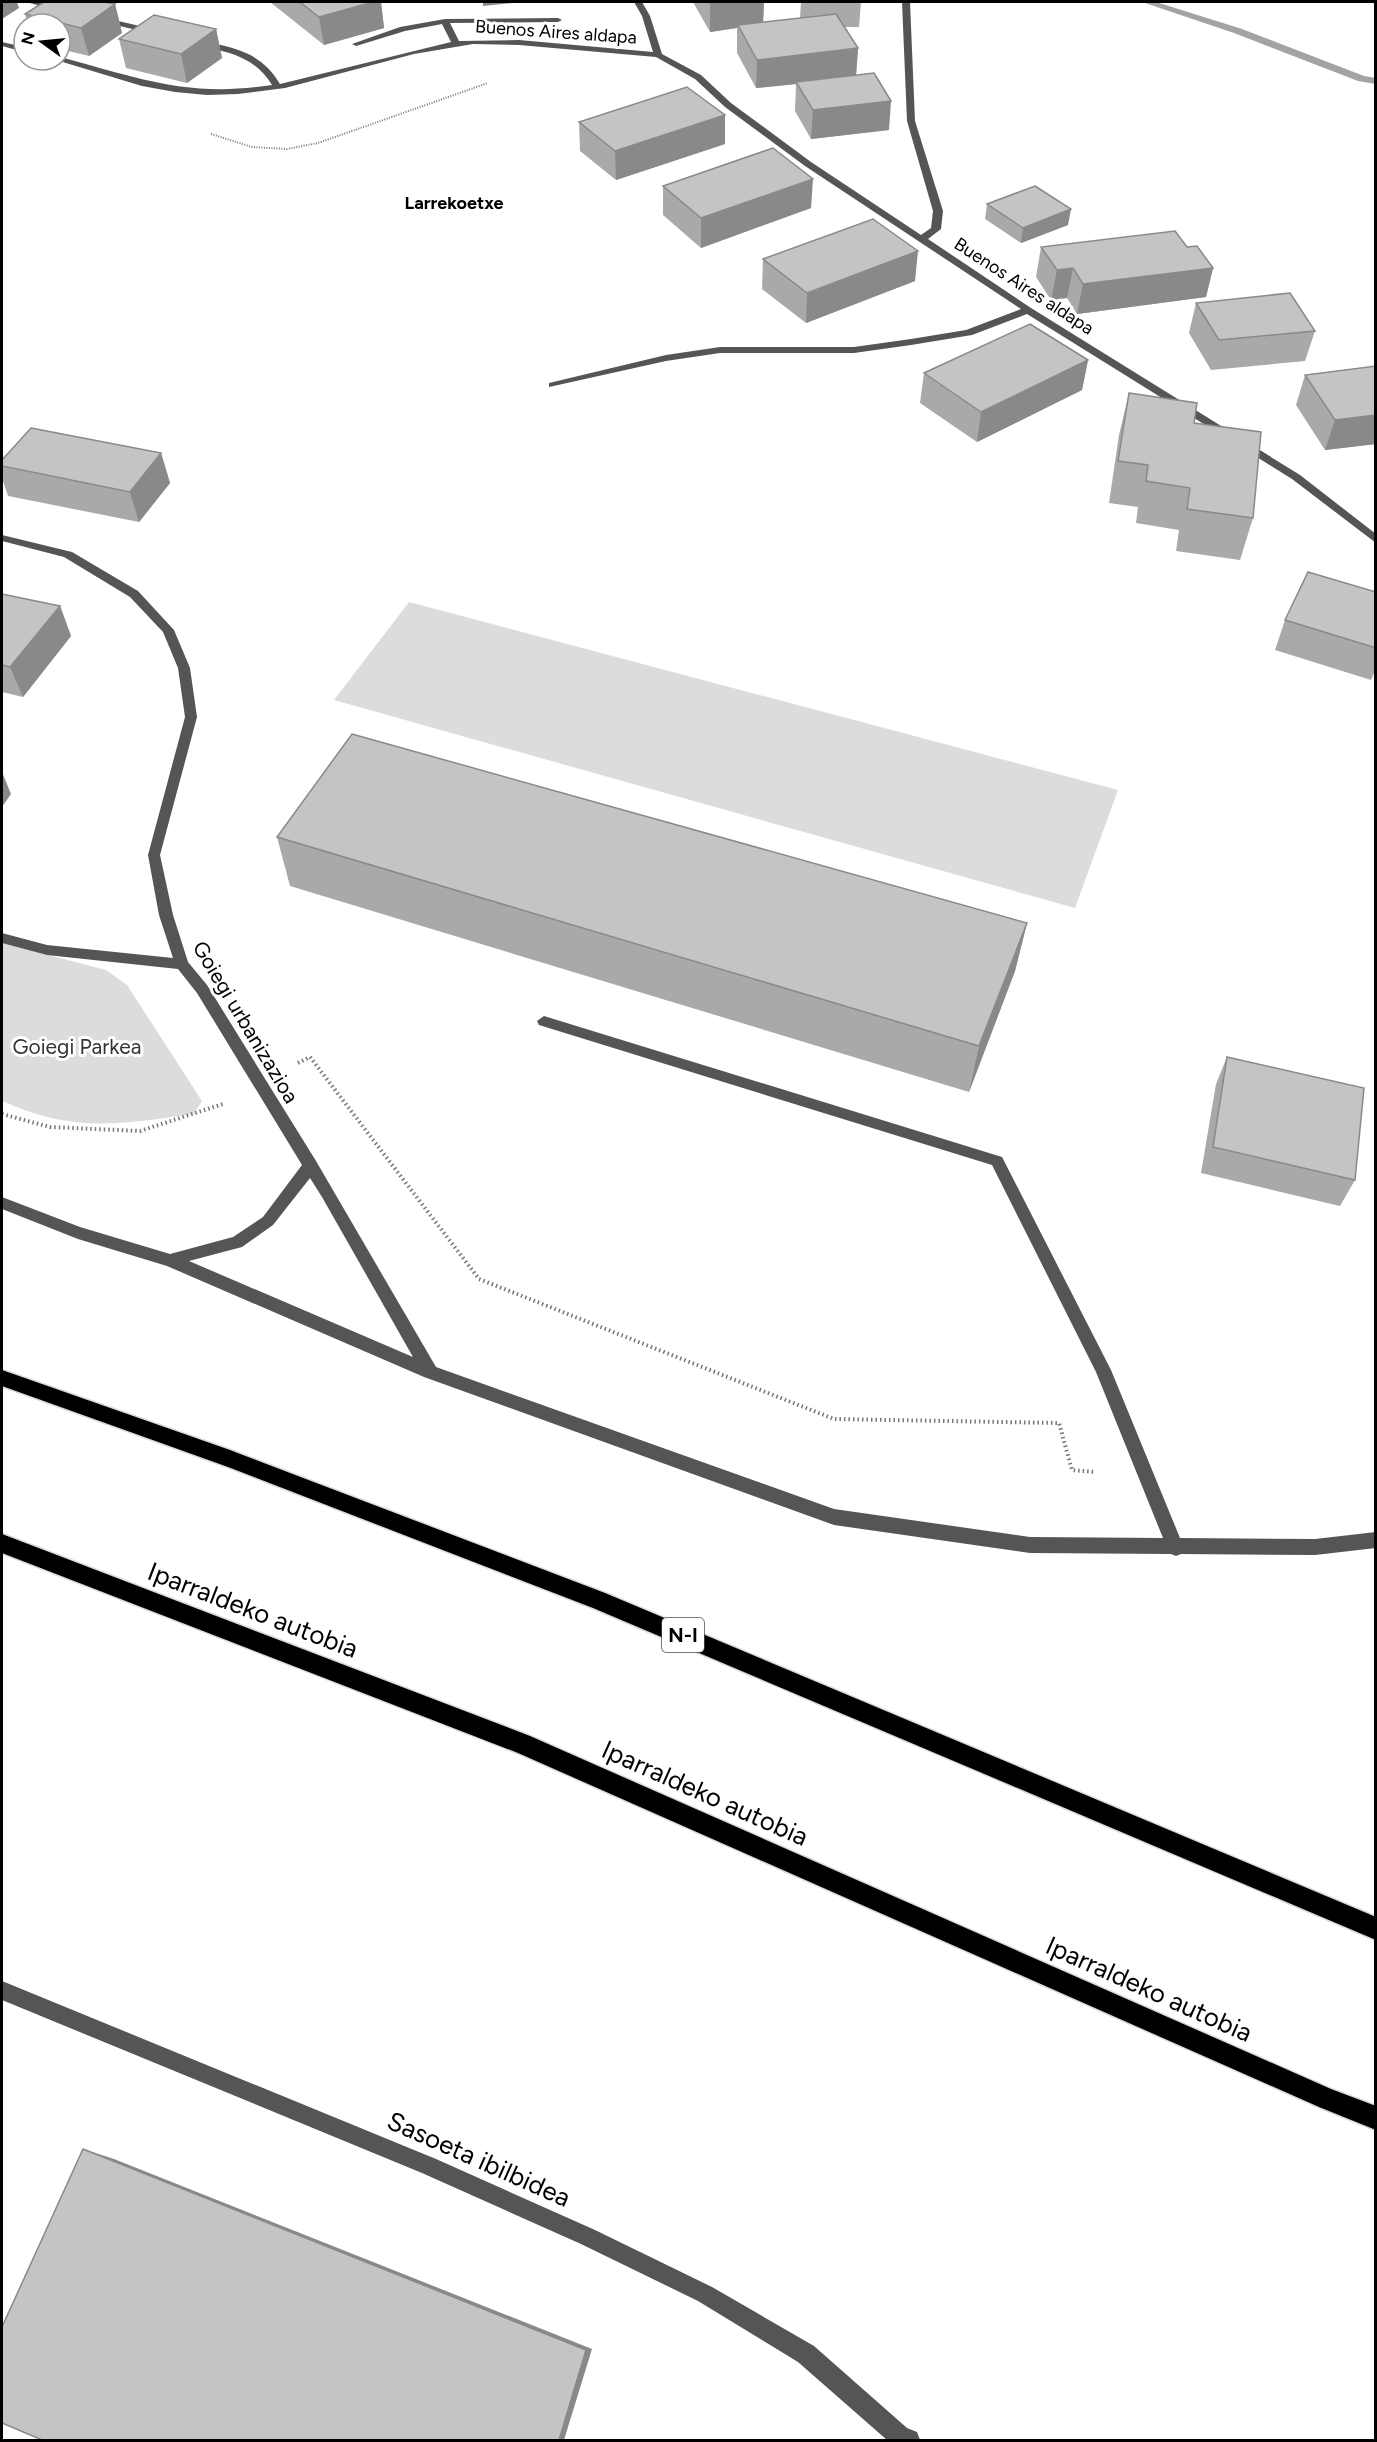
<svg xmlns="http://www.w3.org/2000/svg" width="1377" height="2442" font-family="Figtree,sans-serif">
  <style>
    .green { fill: #dcdcdc }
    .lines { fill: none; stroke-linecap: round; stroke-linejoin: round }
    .stream { fill: #a3a3a3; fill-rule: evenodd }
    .highway-casing { stroke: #dbdbdb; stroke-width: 3 }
    .path-far1 { stroke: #777; stroke-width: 2; stroke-dasharray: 1 1.5; stroke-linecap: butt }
    .path { stroke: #777; stroke-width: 4; stroke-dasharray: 1.5 3; stroke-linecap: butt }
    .minor { fill: #555; fill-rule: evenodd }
    .highway { fill: #000; fill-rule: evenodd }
    .wall { fill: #a9a9a9 }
    .shaded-wall { fill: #898989 }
    .building { fill: #c4c4c4; stroke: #898989; stroke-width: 1.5 }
    .labels { text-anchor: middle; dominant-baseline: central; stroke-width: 6; stroke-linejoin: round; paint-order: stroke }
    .far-street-label { font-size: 18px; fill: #000; stroke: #fff }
    .far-neighbourhood-label { font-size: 18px; font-weight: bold; fill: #000; stroke: #fff }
    .shield { fill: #fff; stroke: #4c4c4c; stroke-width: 1.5 }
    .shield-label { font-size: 20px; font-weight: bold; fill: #000 }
    .street-label { font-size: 21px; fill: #000; stroke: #fff }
    .park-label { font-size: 21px; fill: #333; stroke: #fff }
    .near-street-label { font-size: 26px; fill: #000; stroke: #fff }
  </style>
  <rect width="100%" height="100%" fill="#fff"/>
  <g class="green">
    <polygon points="409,602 1118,790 1075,908 334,700"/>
    <path d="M2,943L106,970L127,985L202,1101L194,1114C154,1119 109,1128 68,1121C45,1118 23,1110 2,1101Z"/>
  </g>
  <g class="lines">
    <polygon class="stream" points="1142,2 1156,2 1242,29 1364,76 1376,78 1376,84 1358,81 1234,33"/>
    <g class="highway-casing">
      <g id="highway">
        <polygon points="2,1370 230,1450 605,1593 1376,1917 1376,1940 593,1608 228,1467 2,1386"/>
        <polygon points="2,1534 530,1736 1331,2089 1376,2106 1376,2130 1319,2107 518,1753 2,1553"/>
      </g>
    </g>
    <polyline class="path-far1" points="211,134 252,147 287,149 318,143 488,83"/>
    <g class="path">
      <polyline points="298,1063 310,1057 479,1279 834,1419 1059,1423 1072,1470 1096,1472"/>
      <polyline points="2,1114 50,1127 140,1131 223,1104"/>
    </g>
    <g class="minor">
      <polygon points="26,2 38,2 64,9 60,11"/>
      <path d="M634,2H642L650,16L662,54L701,75L731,103L811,162L921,235L931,228L933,211L907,121L902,2H910L915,121L943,211L941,229L928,239L1031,308L1300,475L1376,534V543L1292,479L1027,314L972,335L911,345L854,353H720L666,361L549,387V383L666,355L720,347H854L911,339L966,330L1021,309L805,166L725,107L695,79L656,57L519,45L473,44L414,54L285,88L238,94L207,95L175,92L142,86L56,60H60V57C139,78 187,98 272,85C255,56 227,52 197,45V41C205,41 213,44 221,45C247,51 266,60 280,84L451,42L442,24L405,31L356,46L352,44L400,27L445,19L558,18L562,20L558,22L450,23L459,41L519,40L653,52L642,16Z"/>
      <polygon points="101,17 157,30 158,32 154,34 98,21 97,19"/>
      <polygon points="2,42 24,47 24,52 2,46"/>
      <path d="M2,535L72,552L138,591L174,630L190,668L197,717L160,855L173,915L188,962L207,985L316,1161L436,1367L834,1509L1030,1537L1163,1538L1096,1372L992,1165L539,1025L537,1021L544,1016L1002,1157L1111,1370L1180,1538L1315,1539L1376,1532V1548L1315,1555L1181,1554L1176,1556L1171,1554L1030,1553L834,1525L424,1377L167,1266L78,1239L2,1209V1197L80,1227L170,1254L233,1237L263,1217L302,1165L197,993L178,969L47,955L2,943V933L47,945L173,958L159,915L148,855L185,717L178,668L163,632L130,597L64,557L2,541ZM310,1178L322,1197L413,1357L189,1261L242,1247L273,1225Z"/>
      <polygon points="2,1981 436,2159 595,2230 712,2287 814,2346 907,2428 917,2432 920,2440 887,2440 798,2362 698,2301 581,2244 422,2173 2,2000"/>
    </g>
    <use href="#highway" class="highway"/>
  </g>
  <g class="wall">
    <polygon points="270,2 381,2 384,28 324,45"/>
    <polygon points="693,2 764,2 763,22 800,18 801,2 861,2 859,27 845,27 858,48 856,75 889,130 811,139 795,111 796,84 756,88 737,53 737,28 710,32"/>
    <polygon points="115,4 122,33 89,56 60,49 60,24 28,24 25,14"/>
    <polygon points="216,29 222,58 187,83 126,68 119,39"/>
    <polygon points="579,122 725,144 616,180 580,151"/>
    <polygon points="663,186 811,208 701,248 663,215"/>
    <polygon points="987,204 1068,225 1021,243 985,219"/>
    <polygon points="1041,247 1187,247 1213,268 1206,297 1077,314 1067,298 1051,300 1036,277"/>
    <polygon points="763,259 915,281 806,323 762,289"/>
    <polygon points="1196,303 1315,331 1305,361 1211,370 1189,333"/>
    <polygon points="1088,360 1082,390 977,442 920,403 924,373"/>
    <polygon points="1376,366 1376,444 1325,450 1296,405 1305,375"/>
    <polygon points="1129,393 1253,518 1240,560 1176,551 1179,530 1136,523 1138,507 1109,503 1119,435"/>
    <polygon points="161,453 170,483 139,522 8,496 2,478 2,460"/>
    <polygon points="1376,592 1376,669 1371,680 1275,650 1285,620"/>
    <polygon points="2,594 60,606 71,636 23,697 2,692"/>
    <polygon points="277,837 1027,923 1015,971 969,1092 290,886"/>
    <polygon points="1227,1057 1355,1180 1340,1206 1201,1173 1216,1084"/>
  </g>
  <g class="shaded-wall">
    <polygon points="2,2 17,2 19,8 2,19"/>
    <polygon points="373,2 381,2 384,28 324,45 319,17"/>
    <polygon points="483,2 522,2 483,6"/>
    <polygon points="725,2 764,2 763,25 738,25 737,28 710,32 710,3"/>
    <polygon points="115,4 122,33 89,56 81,28"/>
    <polygon points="216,29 222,58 187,83 181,54"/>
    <polygon points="858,48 856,77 796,82 796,84 756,88 757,60"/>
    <polygon points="891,101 889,130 811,139 813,110"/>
    <polygon points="725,115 725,144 616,180 615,151"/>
    <polygon points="813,179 811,208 701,248 701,218"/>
    <polygon points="1071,209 1068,225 1021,243 1023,228"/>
    <polygon points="918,251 915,281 806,323 807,293"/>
    <polygon points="1073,268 1067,298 1051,300 1057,270"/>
    <polygon points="1213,268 1206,297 1077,314 1083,284"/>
    <polygon points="1088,360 1082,390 977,442 981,412"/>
    <polygon points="1376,415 1376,444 1325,450 1335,420"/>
    <polygon points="161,453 170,483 139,522 130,492"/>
    <polygon points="60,606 71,636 23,697 10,667"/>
    <polygon points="2,772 11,794 2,807"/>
    <polygon points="1027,923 1015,971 969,1092 979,1046"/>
    <polygon points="83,2149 114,2159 592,2349 564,2440 559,2440"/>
  </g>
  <g class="building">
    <polygon points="44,2 104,2 115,4 81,28 25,14"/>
    <polygon points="300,2 373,2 319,17"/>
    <polygon points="709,2 725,2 710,3"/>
    <polygon points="836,14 858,48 757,60 738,25"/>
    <polygon points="154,15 216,29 181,54 119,39"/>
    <polygon points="874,73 891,101 813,110 796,82"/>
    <polygon points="687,87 725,115 615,151 579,122"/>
    <polygon points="773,148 813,179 701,218 663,186"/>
    <polygon points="1035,186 1071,209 1023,228 987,204"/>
    <polygon points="873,219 918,251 807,293 763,259"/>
    <polygon points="1175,231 1187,247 1197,246 1213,268 1083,284 1073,268 1057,270 1041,247"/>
    <polygon points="1290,293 1315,331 1219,340 1196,303"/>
    <polygon points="1030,324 1088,360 981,412 924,373"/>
    <polygon points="1376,366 1376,415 1335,420 1305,375"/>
    <polygon points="1129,393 1197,403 1194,423 1261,432 1253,518 1187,509 1190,488 1146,481 1148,465 1118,461"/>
    <polygon points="31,428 161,453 130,492 2,466 2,460"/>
    <polygon points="1308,572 1376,592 1376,648 1285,620"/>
    <polygon points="2,594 60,606 10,667 2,665"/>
    <polygon points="352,734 1027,923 979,1046 277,837"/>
    <polygon points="1227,1057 1364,1088 1355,1180 1213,1147"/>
    <polygon points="83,2149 586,2350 559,2440 42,2440 2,2423 2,2327"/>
  </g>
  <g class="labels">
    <g class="far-street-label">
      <text transform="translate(556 32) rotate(4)">Buenos Aires aldapa</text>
      <text transform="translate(1024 286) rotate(33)">Buenos Aires aldapa</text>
    </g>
    <g class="far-neighbourhood-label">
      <text x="454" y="203">Larrekoetxe</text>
    </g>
    <rect class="shield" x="662" y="1618" width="42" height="34" rx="4.5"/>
    <g class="shield-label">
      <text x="683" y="1635">N-I</text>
    </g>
    <g class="street-label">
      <text transform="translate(246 1022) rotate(59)">Goiegi urbanizazioa</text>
    </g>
    <g class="park-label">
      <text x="77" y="1046">Goiegi Parkea</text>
    </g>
    <g class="near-street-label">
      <text transform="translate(253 1610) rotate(21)">Iparraldeko autobia</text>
      <text transform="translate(705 1793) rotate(24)">Iparraldeko autobia</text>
      <text transform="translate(1149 1989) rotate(24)">Iparraldeko autobia</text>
      <text transform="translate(479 2159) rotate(24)">Sasoeta ibilbidea</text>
    </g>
  </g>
  <rect width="1377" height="2442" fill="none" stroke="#000000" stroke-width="6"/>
  <g transform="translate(42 42) rotate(285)"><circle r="28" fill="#ffffff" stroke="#999999" stroke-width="1.5"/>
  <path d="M0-4.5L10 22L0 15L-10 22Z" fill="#000000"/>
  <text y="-9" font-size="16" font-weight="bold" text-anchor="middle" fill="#000000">N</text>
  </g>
</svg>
